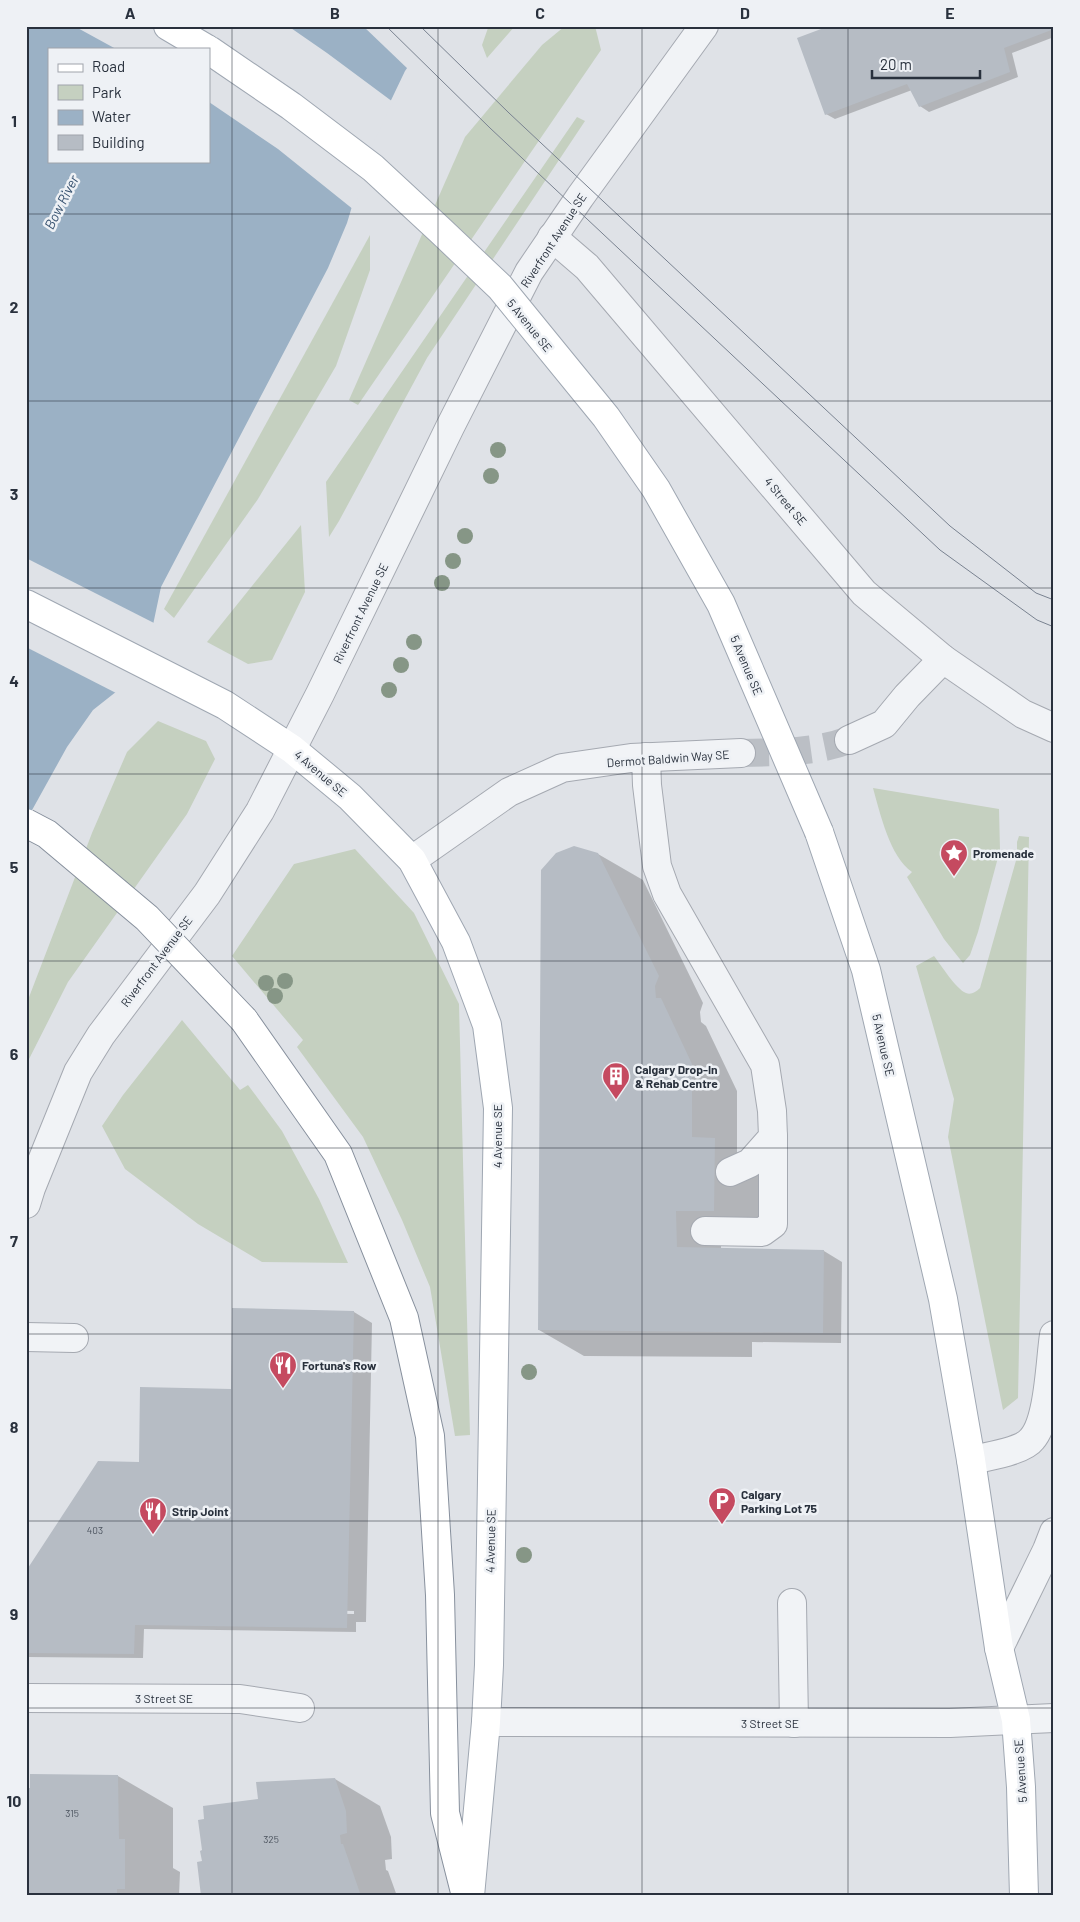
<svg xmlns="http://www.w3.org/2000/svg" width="1080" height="1922" font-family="Barlow,sans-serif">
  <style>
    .green { fill: #c5d0c0 }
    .water { fill: #9bb1c5; fill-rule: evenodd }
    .pier { fill: #dfe2e7 }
    .shadow { fill: #0003; fill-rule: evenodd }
    .building { fill: #b6bcc4 }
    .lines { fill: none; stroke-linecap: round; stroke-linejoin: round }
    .minor-tunnel { stroke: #bbbfc5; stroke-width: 28; stroke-dasharray: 28 14; stroke-linecap: butt }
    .minor-casing { stroke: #a5a9b1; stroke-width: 30 }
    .major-casing { stroke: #9fa7b2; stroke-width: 30 }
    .highway-casing { stroke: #87909d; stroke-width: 30 }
    .minor { stroke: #f1f3f6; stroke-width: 28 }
    .major { stroke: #fff; stroke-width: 28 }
    .highway { stroke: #fff; stroke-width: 28 }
    .tram { stroke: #798290; stroke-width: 1 }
    .major-bridge-casing { stroke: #9fa7b2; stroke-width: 30; stroke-linecap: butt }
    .highway-bridge-casing { stroke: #87909d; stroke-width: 30; stroke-linecap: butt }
    .major-bridge { stroke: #fff; stroke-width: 28 }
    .highway-bridge { stroke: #fff; stroke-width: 28 }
    .tree { fill: #869686 }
    .grid { fill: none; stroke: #29313d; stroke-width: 1; stroke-opacity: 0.55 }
    .labels { text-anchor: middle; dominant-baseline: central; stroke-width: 5; stroke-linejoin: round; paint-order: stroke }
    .number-label { font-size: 10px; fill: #4c545f }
    .street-label { font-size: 12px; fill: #29313d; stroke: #eef1f5 }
    .poi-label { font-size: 12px; font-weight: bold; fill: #29313d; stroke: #eef1f5; text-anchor: start }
    .water-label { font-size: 14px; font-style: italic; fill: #35506e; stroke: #eef1f5 }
    .neatline { fill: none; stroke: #29313d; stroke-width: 2 }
    .grid-label { font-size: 16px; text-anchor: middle; font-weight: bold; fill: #29313d }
  </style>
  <rect width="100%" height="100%" fill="#dfe2e7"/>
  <g class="green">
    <polygon points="484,26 515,26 487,58 482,45 488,28"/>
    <polygon points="565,26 595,26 601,50 358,405 349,400 465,137 542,45"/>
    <polygon points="577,117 585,121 427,358 339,521 329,537 326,482"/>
    <polygon points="370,235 370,270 336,366 258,499 174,618 164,609"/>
    <polygon points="301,525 305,592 272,660 248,664 207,642"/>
    <polygon points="158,721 206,741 215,759 187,814 68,982 26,1065 26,1005 92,833 127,752"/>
    <path d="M873,788L999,809L1000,850L978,932L970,955L963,963L944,939L907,877L912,872C890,857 880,813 873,788Z"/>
    <path d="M1019,836L1029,837L1018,1398L1003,1410L948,1137L954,1099L916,966L934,956C941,965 956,989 966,993C971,995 976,992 980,988L1017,857V842Z"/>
    <polygon points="355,849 414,913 459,1004 470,1435 455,1436 430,1287 402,1220 363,1137 297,1047 303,1040 232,956 294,864"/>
    <polygon points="182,1020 240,1090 248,1085 282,1131 319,1199 348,1263 262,1262 198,1224 125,1169 102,1126 123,1095"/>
  </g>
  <path class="water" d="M26,26H436L405,71L372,140L347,223L328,268L161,587L146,658L131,680L93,710L67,747L26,821ZM49,49H209V161H49Z"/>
  <g class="pier">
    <polygon points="74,26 288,26 327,53 393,102 374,141 354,210 278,149 209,102 209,49 116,49"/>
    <polygon points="363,26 438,26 435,33 409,70"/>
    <polygon points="26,558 156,624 149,660 133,682 118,694 26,647"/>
  </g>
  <g class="shadow">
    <polygon points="1054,26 1054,37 1012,53 1018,77 929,112 920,106 912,90 835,119 826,114"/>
    <polygon points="598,854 643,880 703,1003 700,1012 701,1022 706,1026 737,1091 737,1152 760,1165 759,1236 721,1236 721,1250 824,1251 842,1262 841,1343 752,1342 752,1357 584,1356 539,1330"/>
    <path d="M354,1312L372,1323L366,1622H356V1632L144,1629L143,1658L26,1657V1573L140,1463L232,1390ZM244,1609L354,1611V1614L244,1612Z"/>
    <polygon points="118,1776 173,1808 173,1868 180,1872 179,1896 26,1896"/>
    <polygon points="335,1779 380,1806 391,1837 392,1859 385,1860 386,1870 388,1871 397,1896 202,1896 203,1862 259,1800"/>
  </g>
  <g class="building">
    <polygon points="829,26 1054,26 1054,29 1004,48 1010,72 919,107 907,84 825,115 797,38"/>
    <polygon points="574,846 598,853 659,976 655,986 656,998 661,998 692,1064 692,1137 715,1138 714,1211 676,1211 677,1247 824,1250 823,1333 538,1330 541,870 556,853"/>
    <polygon points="232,1308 354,1311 347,1628 135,1625 134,1654 26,1653 26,1571 98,1461 139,1462 140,1387 231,1389"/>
    <polygon points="30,1774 118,1775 119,1839 125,1839 125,1889 117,1889 117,1896 26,1896 26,1788 30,1788"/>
    <polygon points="335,1778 346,1811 347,1833 340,1835 341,1844 343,1844 361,1896 201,1896 197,1862 202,1861 200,1851 202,1850 198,1820 204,1819 203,1806 258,1799 256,1782"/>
  </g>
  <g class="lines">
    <path class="minor-tunnel" d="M741,753C776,752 815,753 849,740"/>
    <g class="minor-casing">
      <g id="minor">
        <polyline points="552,237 587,267 864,593 943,659 1023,714 1054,728"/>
        <polyline points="849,740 884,724 907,696 943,659"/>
        <polyline points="646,757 647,785 657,866 667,894 765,1065 772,1111 773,1137 750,1163 730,1172"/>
        <polyline points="412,860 509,792 562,768 631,758 741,753"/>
        <polyline points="26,1204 31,1188 78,1072 101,1035 207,894 260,811 320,694 450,427 529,272 580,197 704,26"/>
        <polyline points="705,1231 762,1232 773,1224 773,1137"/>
        <polyline points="26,1337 74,1338"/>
        <path d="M971,1460C986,1457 1023,1451 1032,1439C1049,1420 1050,1361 1054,1335"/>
        <polyline points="792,1603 794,1723"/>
        <polyline points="999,1648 1047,1550 1054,1532"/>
        <polyline points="26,1698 240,1699 300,1708"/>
        <polyline points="486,1722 950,1723 1054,1718"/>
      </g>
    </g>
    <g class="major-casing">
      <g id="major">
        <polyline points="168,26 207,49"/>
        <polyline points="26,604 225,705 292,749 350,797 412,860 456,942 487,1025 498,1108 489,1665 486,1722 470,1896"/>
        <polyline points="819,832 866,970 943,1299 971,1460 999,1648 1016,1720 1021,1787 1024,1896"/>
      </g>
    </g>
    <g class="highway-casing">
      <polyline id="highway" points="244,1020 338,1154 404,1318 430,1436 440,1595 445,1813 466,1896"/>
    </g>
    <use href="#minor" class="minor"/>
    <use href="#major" class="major"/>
    <use href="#highway" class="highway"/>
    <g class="tram">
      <polyline points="386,26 490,128 940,550 1037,620 1054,627"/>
      <polyline points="420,26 509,113 950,526 1036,593 1054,600"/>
    </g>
    <g class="major-bridge-casing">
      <polyline id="major-bridge" points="209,50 291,106 373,168 441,231 500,287 606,417 656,489 721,604 819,832"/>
    </g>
    <g class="highway-bridge-casing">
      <polyline id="highway-bridge" points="26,823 47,834 147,918 244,1020"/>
    </g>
    <use href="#major-bridge" class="major-bridge"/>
    <use href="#highway-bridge" class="highway-bridge"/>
  </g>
  <g class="tree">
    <circle cx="498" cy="450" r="8"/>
    <circle cx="491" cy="476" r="8"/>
    <circle cx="465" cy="536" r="8"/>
    <circle cx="453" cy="561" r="8"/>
    <circle cx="442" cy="583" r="8"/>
    <circle cx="414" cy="642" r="8"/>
    <circle cx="401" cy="665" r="8"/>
    <circle cx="389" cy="690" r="8"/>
    <circle cx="285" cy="981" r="8"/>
    <circle cx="266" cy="983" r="8"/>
    <circle cx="275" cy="996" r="8"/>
    <circle cx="529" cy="1372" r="8"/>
    <circle cx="524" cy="1555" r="8"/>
  </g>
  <path class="grid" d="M232,26V1896M438,26V1896M642,26V1896M848,26V1896M26,214H1054M26,401H1054M26,588H1054M26,774H1054M26,961H1054M26,1148H1054M26,1334H1054M26,1521H1054M26,1708H1054"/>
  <defs>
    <g id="sight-pin" transform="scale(1.4375)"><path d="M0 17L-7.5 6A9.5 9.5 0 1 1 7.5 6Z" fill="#c54a60" stroke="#eef1f5"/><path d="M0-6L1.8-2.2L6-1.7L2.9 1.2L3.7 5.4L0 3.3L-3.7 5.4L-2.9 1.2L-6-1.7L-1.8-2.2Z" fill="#fff"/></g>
    <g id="building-pin" transform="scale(1.4375)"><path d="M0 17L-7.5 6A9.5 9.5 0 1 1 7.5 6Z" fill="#c54a60" stroke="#eef1f5"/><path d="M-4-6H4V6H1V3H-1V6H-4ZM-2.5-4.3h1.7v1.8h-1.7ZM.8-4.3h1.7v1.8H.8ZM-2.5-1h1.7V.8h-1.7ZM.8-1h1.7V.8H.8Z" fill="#fff"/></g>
    <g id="restaurant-pin" transform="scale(1.4375)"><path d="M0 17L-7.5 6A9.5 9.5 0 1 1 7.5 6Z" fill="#c54a60" stroke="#eef1f5"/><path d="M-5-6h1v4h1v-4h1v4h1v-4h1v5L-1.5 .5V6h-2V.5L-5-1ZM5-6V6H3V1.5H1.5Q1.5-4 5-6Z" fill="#fff"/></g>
    <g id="parking-pin" transform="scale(1.4375)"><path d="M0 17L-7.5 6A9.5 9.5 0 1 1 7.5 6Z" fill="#c54a60" stroke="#eef1f5"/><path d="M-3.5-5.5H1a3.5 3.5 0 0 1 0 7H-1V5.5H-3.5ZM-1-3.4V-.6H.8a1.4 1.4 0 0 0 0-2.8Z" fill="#fff"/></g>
  </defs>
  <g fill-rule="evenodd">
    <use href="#sight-pin" x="954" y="853"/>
    <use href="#building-pin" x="616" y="1076"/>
    <use href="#restaurant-pin" x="283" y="1365"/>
    <use href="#parking-pin" x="722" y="1501"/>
    <use href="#restaurant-pin" x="153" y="1511"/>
  </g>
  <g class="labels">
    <g class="number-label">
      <text x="95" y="1530">403</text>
      <text x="72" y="1813">315</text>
      <text x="271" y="1839">325</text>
    </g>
    <g class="street-label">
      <text transform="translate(553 240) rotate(-57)">Riverfront Avenue SE</text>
      <text transform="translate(530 325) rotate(51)">5 Avenue SE</text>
      <text transform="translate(786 501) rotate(50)">4 Street SE</text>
      <text transform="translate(360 613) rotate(-64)">Riverfront Avenue SE</text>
      <text transform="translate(747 665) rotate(67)">5 Avenue SE</text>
      <text transform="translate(668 758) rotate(-4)">Dermot Baldwin Way SE</text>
      <text transform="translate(321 773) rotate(40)">4 Avenue SE</text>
      <text transform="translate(156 961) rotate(-53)">Riverfront Avenue SE</text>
      <text transform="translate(884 1045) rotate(77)">5 Avenue SE</text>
      <text transform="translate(497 1136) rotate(-90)">4 Avenue SE</text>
      <text transform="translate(490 1541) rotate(-89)">4 Avenue SE</text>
      <text x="164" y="1698">3 Street SE</text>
      <text x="770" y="1723">3 Street SE</text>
      <text transform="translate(1020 1771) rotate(-94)">5 Avenue SE</text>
    </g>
    <g class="poi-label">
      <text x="973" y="853">Promenade</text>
      <text x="635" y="1069">Calgary Drop-In<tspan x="635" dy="14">&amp; Rehab Centre</tspan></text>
      <text x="302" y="1365">Fortuna's Row</text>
      <text x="741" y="1494">Calgary<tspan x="741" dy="14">Parking Lot 75</tspan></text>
      <text x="172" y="1511">Strip Joint</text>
    </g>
    <g class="water-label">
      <text transform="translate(61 202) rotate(-63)">Bow River</text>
    </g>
  </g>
  <rect width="1080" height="1922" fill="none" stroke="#eef1f5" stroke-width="55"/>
  <rect x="48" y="48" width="162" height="115" fill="#eef1f5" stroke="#9fa4ab"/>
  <rect x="58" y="64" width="25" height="8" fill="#ffffff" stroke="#9fa4ab"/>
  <text x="92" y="72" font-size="15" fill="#29313d">Road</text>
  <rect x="58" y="85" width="25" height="15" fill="#c5d0c0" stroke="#9fa4ab"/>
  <text x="92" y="98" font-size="15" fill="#29313d">Park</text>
  <rect x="58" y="110" width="25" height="15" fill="#9bb1c5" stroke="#9fa4ab"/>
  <text x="92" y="122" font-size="15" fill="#29313d">Water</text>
  <rect x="58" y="135" width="25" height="15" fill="#b6bcc4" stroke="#9fa4ab"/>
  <text x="92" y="148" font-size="15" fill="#29313d">Building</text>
  <path d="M872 70v8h108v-8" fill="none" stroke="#29313d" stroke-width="2.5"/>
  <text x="880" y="70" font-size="15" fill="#29313d" stroke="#eef1f5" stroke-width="4" paint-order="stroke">20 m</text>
  <rect x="28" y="28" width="1024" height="1866" class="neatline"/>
  <g class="grid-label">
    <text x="130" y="19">A</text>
    <text x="335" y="19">B</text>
    <text x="540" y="19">C</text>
    <text x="745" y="19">D</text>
    <text x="950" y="19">E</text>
    <text x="14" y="127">1</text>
    <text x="14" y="313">2</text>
    <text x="14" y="500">3</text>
    <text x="14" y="687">4</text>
    <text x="14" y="873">5</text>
    <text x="14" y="1060">6</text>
    <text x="14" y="1247">7</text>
    <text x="14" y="1433">8</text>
    <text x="14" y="1620">9</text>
    <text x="14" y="1807">10</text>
  </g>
</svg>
